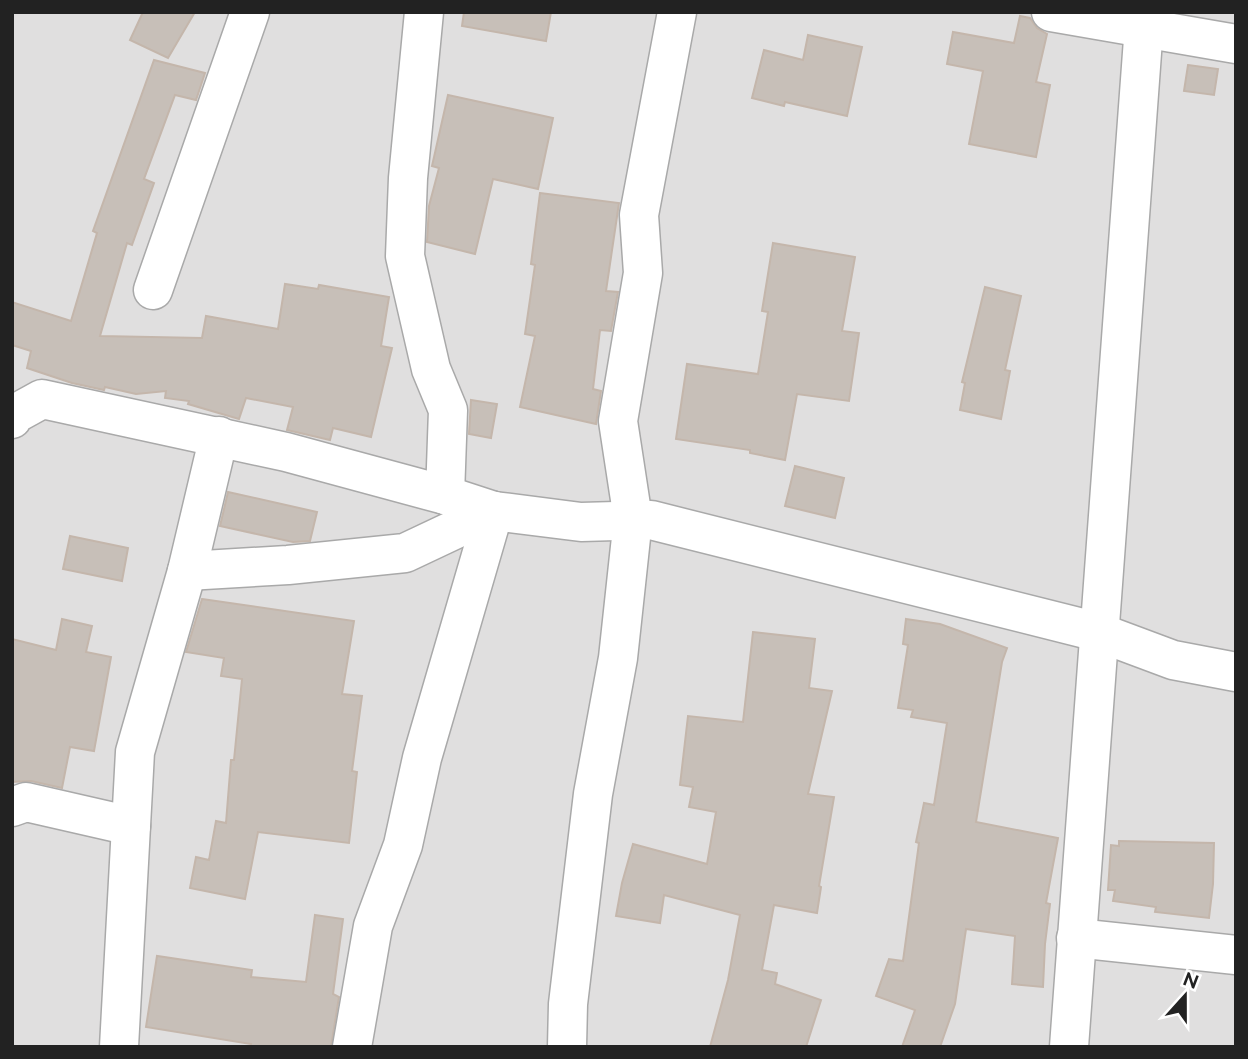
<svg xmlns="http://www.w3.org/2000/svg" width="1248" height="1059" font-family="Raleway,sans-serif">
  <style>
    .residential { fill: #e0dfdf }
    .building { fill: #c7bfb8; stroke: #c4b6ab; stroke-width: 2 }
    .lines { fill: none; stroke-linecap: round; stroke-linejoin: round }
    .minor-casing { stroke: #a9a9a9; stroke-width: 41 }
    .minor { stroke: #fff; stroke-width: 38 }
  </style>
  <rect width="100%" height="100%" fill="#f2efe9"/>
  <rect class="residential" x="12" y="12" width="1224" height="1035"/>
  <g class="building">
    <polygon points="143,12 195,12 168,58 130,40"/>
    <polygon points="464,12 551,12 546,41 462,26"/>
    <polygon points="1020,16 1030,18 1037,28 1047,34 1036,82 1050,85 1036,157 969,144 983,71 947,64 953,32 1014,43"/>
    <polygon points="808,35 862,47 847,116 785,102 784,106 752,98 764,50 803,60"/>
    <polygon points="154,60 205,73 196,100 175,95 144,179 154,183 132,245 127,243 100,336 202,338 206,316 278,329 285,284 318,289 319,285 389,297 381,346 392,348 371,437 333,428 330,440 287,430 293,407 246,398 239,419 188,404 189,401 165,398 166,391 136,394 105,387 104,390 72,383 27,368 31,351 12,345 12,302 71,321 97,233 93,231"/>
    <polygon points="1188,65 1218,69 1214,95 1184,91"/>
    <polygon points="448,95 553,118 538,189 493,179 475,254 427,242 429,206 439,168 432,166"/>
    <polygon points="540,193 619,203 606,291 618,292 611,331 600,330 593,389 601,391 596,424 520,407 535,336 525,334 535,265 531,264"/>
    <polygon points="773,243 855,257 842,331 859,333 849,401 797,394 785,460 750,453 750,450 676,439 687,364 758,374 768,312 762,311"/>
    <polygon points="985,287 1021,296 1005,370 1010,371 1001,419 960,410 965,383 962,382"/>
    <polygon points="471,400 497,404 491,438 469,434"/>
    <polygon points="795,466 844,478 835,518 785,506"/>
    <polygon points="228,492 317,512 310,541 293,542 220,526"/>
    <polygon points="70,536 128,548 122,581 63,569"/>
    <polygon points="202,599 354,621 342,694 362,696 352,771 357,772 349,843 258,832 245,899 190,888 196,857 209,860 216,821 226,823 231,760 234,760 242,679 221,676 224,658 186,652"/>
    <polygon points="62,619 92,626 86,652 111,657 94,751 70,747 62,788 31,781 12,782 12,639 56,650"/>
    <polygon points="906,619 940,624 1007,648 1002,662 976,822 1058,838 1046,903 1050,904 1045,944 1043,987 1012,984 1015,936 966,929 955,1004 940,1047 902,1047 915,1010 876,996 889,959 903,961 919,843 916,842 924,803 934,805 947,723 911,717 913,710 898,708 908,645 903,644"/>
    <polygon points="753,632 815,639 809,688 832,691 808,794 834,797 819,886 821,887 817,913 774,905 762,970 777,973 775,984 821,1000 806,1047 710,1047 728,980 740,915 664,895 660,923 616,916 622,883 633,844 707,864 716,812 689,807 693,787 680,785 688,716 743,722"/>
    <polygon points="1119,841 1214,843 1213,884 1209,918 1155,912 1156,907 1113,901 1115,890 1108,890 1111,845 1119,846"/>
    <polygon points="315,915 343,919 333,994 339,997 331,1047 250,1047 251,1044 146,1027 157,956 252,970 251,977 306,982"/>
  </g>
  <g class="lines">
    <g class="minor-casing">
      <g id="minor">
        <polyline points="424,12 408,178 405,256 431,369 448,410 445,495"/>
        <polyline points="1051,12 1236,44"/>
        <polyline points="153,290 250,12"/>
        <polyline points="12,419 13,415 42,399 286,452 445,495 494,511 581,522 651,520 1098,632 1173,660 1236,672"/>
        <polyline points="187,571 288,565 405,553 494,511"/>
        <polyline points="12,807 26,802 131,826"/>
        <polyline points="1076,938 1236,955"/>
        <polyline points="119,1047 135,752 187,571 219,436"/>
        <polyline points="352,1047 373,926 403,845 422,758 494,511"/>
        <polyline points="567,1047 568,1004 593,794 618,658 633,519 618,421 643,273 639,215 677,12"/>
        <polyline points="1069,1047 1145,12"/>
      </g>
    </g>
    <use href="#minor" class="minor"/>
  </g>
  <rect width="1248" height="1059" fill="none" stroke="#222222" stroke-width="28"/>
  <g transform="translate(1185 996) rotate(21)" stroke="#ffffff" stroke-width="5" paint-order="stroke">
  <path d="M0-5L12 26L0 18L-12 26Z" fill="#222222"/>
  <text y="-10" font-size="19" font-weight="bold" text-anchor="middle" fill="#222222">N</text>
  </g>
</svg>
